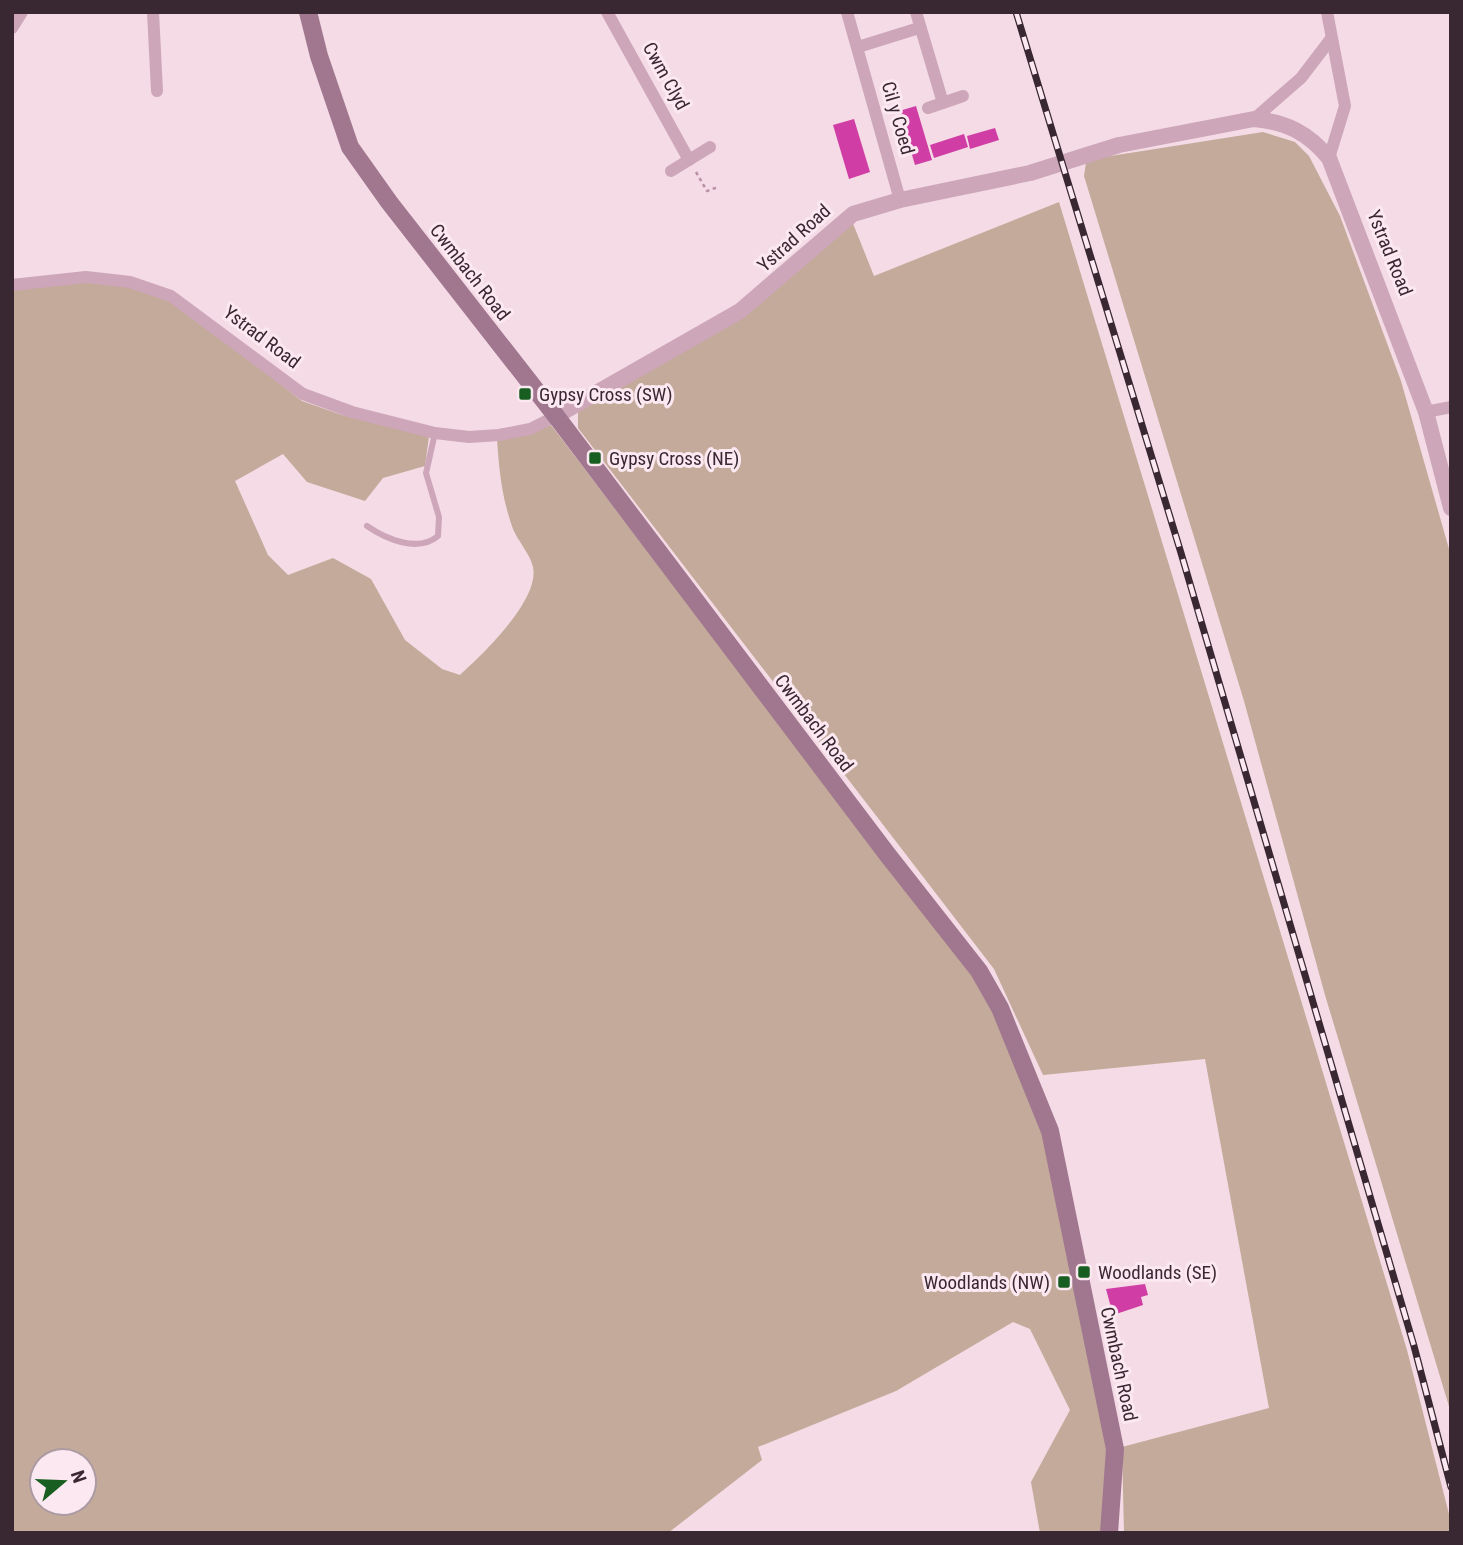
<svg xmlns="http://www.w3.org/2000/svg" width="1463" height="1545" font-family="'Roboto Condensed',sans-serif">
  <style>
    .green { fill: #c4aa9a; fill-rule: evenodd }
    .building { fill: #d03da5 }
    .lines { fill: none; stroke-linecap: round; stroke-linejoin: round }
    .path { stroke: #b990a5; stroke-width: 2.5; stroke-dasharray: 3.5 3.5; stroke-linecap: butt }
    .service { stroke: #cda6b9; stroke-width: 6 }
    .minor { stroke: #cda6b9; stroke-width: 12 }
    .tertiary { stroke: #cda6b9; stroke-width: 16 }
    .secondary { stroke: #a17790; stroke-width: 18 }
    .rail-casing { stroke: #392732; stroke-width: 7 }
    .rail { stroke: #fbe8f0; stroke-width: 4.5; stroke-dasharray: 13; stroke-linecap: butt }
    .poi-dot { fill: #195e21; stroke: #fbe8f0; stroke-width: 2.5 }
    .labels { text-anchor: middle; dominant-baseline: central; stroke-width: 6; stroke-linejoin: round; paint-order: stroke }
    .street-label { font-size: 19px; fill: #392732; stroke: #fbe8f0 }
    .poi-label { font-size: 19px; fill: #392732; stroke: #fbe8f0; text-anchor: start }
  </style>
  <rect width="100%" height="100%" fill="#f4dbe5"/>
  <g class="green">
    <polygon points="1263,132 1295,142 1309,156 1340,216 1401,381 1451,556 1451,1413 1325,995 1244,701 1084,176 1086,162 1098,158"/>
    <polygon points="1059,202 1407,1350 1451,1522 1451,1533 1124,1533 1122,1447 1269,1408 1205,1059 1043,1075 994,969 578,428 578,412 742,312 852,221 874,276"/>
    <path d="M87,281L130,284L171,298L302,401L342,415L429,436L425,466L383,478L365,501L307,482L283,454L235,481L268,555L288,575L333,558L371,579L405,640L442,669L460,675C482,655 540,600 533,567C530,554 518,541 513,529C502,499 499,470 497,439L551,425L972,976L992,1008L1043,1132L1110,1453L1102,1533H1040L1031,1482L1070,1410L1030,1329L1013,1322L896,1391L758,1447L762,1460L668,1533H12V288ZM42,1461H84V1503H42Z"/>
  </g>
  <g class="building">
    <polygon points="916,106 932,160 915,165 899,111"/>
    <polygon points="854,119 870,172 849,179 833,125"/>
    <polygon points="995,128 999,140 970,149 967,136"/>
    <polygon points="964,134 968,147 934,158 930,145"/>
    <polygon points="1145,1284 1148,1295 1141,1297 1143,1305 1113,1315 1106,1289"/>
  </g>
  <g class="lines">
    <polyline class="path" points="696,172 707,191 718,187"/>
    <path class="service" d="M367,526C386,539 418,553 438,536L439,517L426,473L435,433"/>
    <g class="minor">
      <polyline points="153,12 157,91"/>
      <polyline points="607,12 689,160"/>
      <polyline points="847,12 900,200"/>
      <polyline points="916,12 943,103"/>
      <polyline points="1327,12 1345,106 1329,158"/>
      <polyline points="12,28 22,12"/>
      <polyline points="858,47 919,28"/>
      <polyline points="928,108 963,96"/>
      <polyline points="1254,119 1301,78 1330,40"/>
      <polyline points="671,171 710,147"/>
      <polyline points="12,285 86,277 130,282 171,296 303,394 352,412 435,433 469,437 499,435 530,429 556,416"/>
      <polyline points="1426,412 1451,407"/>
    </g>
    <path class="tertiary" d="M556,416L740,311L853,214L900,200L1030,173L1119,145L1254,119C1287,122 1308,133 1329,158L1426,412L1451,508"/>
    <polyline class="secondary" points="308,12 319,56 350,147 389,202 556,416 887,854 979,971 1000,1008 1050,1131 1115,1449 1109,1533"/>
    <g class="rail-casing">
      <polyline id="rail" points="1016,12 1181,553 1414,1346 1451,1487"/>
    </g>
    <use href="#rail" class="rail"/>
  </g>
  <g class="poi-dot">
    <rect x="518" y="387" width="14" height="14" rx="3.5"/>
    <rect x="588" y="451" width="14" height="14" rx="3.5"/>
    <rect x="1077" y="1265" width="14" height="14" rx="3.5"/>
    <rect x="1057" y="1275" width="14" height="14" rx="3.5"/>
  </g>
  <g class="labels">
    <g class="street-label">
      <text transform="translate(666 76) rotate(61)">Cwm Clyd</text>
      <text transform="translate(898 118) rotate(74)">Cil y Coed</text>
      <text transform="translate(794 238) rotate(-42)">Ystrad Road</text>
      <text transform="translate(1390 253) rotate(68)">Ystrad Road</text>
      <text transform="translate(470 272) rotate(52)">Cwmbach Road</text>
      <text transform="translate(262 337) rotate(37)">Ystrad Road</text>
      <text transform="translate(814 723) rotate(53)">Cwmbach Road</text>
      <text transform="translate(1119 1364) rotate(78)">Cwmbach Road</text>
    </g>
    <g class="poi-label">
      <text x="539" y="394">Gypsy Cross (SW)</text>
      <text x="609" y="458">Gypsy Cross (NE)</text>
      <text x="1098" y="1272">Woodlands (SE)</text>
      <text x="1050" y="1282" text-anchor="end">Woodlands (NW)</text>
    </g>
  </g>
  <rect width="1463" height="1545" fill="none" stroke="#392732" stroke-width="28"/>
  <g transform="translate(63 1482) rotate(71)"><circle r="33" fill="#fbe8f0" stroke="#ad9ba4" stroke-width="2"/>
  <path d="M0-5L12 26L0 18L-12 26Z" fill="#195e21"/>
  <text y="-10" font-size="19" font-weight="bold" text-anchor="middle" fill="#392732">N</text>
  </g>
</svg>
